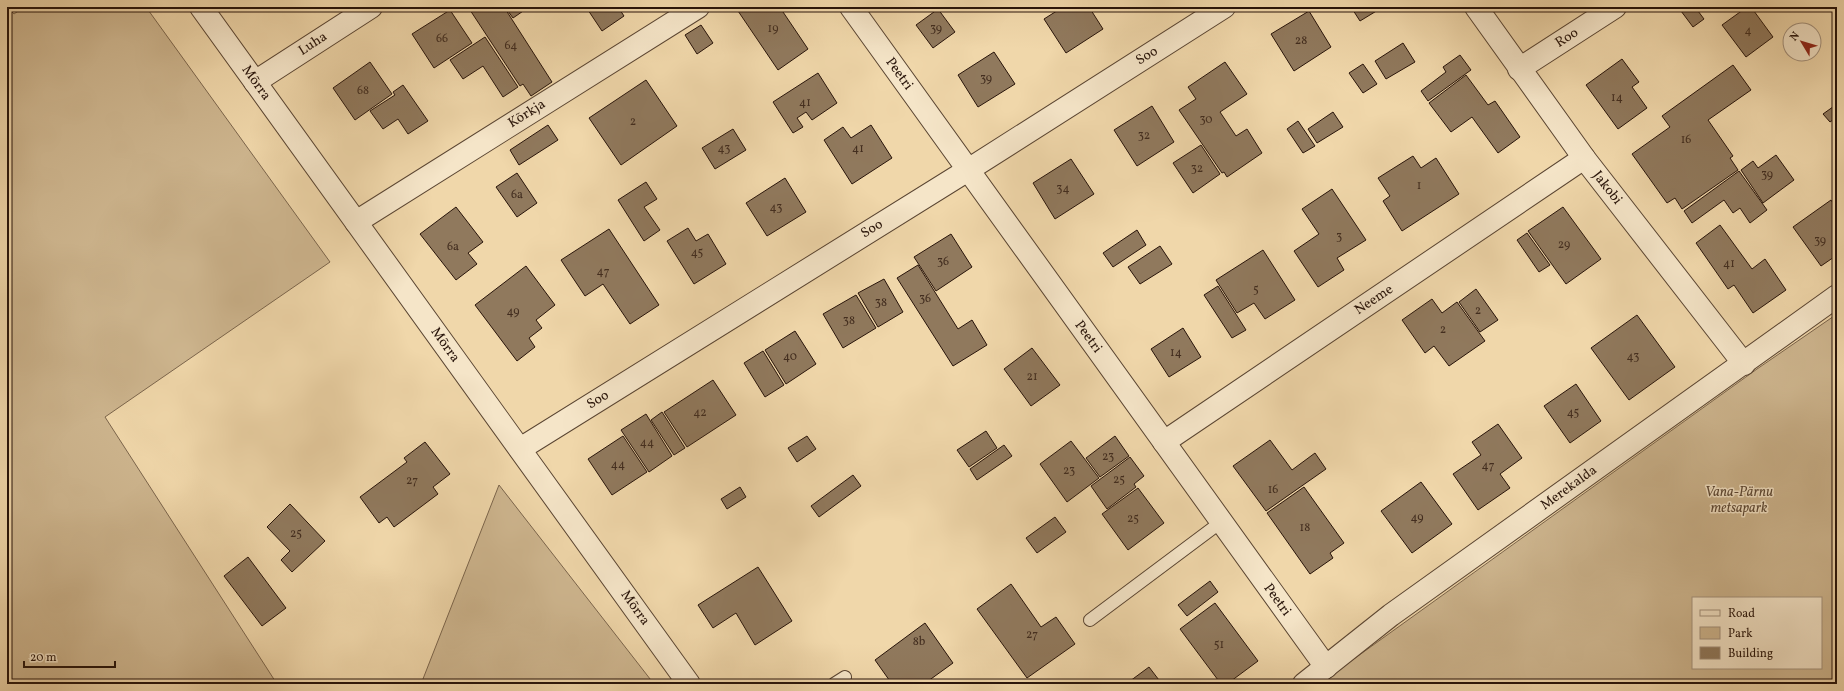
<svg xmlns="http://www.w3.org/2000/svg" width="1844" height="691" font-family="Vollkorn,serif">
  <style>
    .green { fill: #ceb68f; stroke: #7b654c; fill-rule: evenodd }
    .building { fill: #90795d; stroke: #28140a }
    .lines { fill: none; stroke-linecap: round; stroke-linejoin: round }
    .service-casing { stroke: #5a4532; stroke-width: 14 }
    .minor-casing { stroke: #5a4532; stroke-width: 24 }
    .service { stroke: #f5e5c8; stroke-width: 12 }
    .minor { stroke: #f5e5c8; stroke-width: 22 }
    .labels { text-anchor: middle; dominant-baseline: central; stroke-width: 3; stroke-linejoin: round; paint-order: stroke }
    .number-label { font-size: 12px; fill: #422d1f }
    .street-label { font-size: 14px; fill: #28140a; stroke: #f5e5c8 }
    .park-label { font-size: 14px; font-style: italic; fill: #5a4532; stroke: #f5e5c8 }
  </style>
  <rect width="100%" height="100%" fill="#f0d7aa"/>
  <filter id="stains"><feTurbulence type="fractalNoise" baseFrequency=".005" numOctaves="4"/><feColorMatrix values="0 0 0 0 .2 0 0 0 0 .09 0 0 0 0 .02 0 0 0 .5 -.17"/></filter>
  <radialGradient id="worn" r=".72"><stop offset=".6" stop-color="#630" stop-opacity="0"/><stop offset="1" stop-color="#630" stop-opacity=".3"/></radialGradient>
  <g class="green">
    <polygon points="7,7 14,14 24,7 146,7 330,262 105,417 277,684 7,684"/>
    <path d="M1837,314V684H1319L1757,369ZM1693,598H1821V668H1693Z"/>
    <polygon points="499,485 654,684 421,684"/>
  </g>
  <g class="building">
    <polygon points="475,7 504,7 552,82 531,96 523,84 520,86 470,10"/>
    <polygon points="505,7 529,7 513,18"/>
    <polygon points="586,7 618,7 624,16 602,31"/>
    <polygon points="784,7 781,9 808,49 778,70 736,8"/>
    <polygon points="1063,7 1089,7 1103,29 1066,53 1044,19"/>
    <polygon points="1351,7 1383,7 1360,21"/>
    <polygon points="1678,7 1695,7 1704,19 1693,27"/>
    <polygon points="1747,7 1751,7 1773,37 1746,57 1722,25"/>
    <polygon points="938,9 955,32 933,48 916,25"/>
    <polygon points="450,10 472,43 434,68 412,34"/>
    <polygon points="1309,11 1331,47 1294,71 1271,34"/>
    <polygon points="701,25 713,43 697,54 685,35"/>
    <polygon points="485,37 518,87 503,97 483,66 463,79 450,60"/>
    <polygon points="1403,43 1415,62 1386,79 1375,61"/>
    <polygon points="994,52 1015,84 978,107 958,75"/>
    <polygon points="1460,55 1471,70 1428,101 1421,91 1446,72 1443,67"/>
    <polygon points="1622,59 1639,82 1632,87 1647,108 1618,129 1586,85"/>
    <polygon points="370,62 392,94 355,120 333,88"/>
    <polygon points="1225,62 1247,94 1220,112 1236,136 1247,129 1262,153 1227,177 1224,172 1222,173 1179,110 1196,99 1188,87"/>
    <polygon points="1363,64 1377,84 1363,93 1349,73"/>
    <polygon points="1733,65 1751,90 1708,120 1733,156 1730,158 1738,170 1682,209 1675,198 1667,203 1632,154 1670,127 1662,116"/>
    <polygon points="818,73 837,103 812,120 806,112 797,118 803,127 793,133 773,102"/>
    <polygon points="1466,75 1488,105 1495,101 1520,137 1498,153 1472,117 1451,132 1429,103"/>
    <polygon points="646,80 677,126 621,165 589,118"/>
    <polygon points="403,85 428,121 408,134 398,119 383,129 370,111 395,95 393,92"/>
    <polygon points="1837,104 1837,117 1830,122 1823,114"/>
    <polygon points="1152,106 1174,142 1137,166 1114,130"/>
    <polygon points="1333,112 1343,127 1317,143 1308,129"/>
    <polygon points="1298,121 1315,146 1303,153 1287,129"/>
    <polygon points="548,125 558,140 519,165 510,150"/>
    <polygon points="871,125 892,158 852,184 824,140 843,127 851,138"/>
    <polygon points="733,129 746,150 715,169 702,148"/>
    <polygon points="1201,145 1220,174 1193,193 1173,163"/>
    <polygon points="1776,155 1794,180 1763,203 1741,170 1753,161 1758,168"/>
    <polygon points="1413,156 1421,168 1436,158 1459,194 1402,231 1383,201 1390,196 1378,178"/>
    <polygon points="1071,159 1094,194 1055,219 1033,183"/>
    <polygon points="1739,171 1767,210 1750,223 1740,208 1733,213 1724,200 1692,223 1684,211"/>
    <polygon points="517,173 537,203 517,217 496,187"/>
    <polygon points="785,178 806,212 767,236 746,203"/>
    <polygon points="646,182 657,199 644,207 660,230 644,241 618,200"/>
    <polygon points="1332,189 1366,240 1337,258 1344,270 1318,287 1294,251 1319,234 1302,209"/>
    <polygon points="1831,200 1837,210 1837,255 1821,266 1793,227"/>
    <polygon points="456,207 483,242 468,253 477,264 456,280 420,234"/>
    <polygon points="1563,207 1601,259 1566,284 1528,231"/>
    <polygon points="1720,225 1752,269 1765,259 1786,290 1753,313 1734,285 1728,289 1696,243"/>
    <polygon points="688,228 696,241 708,234 726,264 694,284 667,241"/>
    <polygon points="609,229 659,305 630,324 603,284 585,296 561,260"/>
    <polygon points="1137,230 1146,245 1113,267 1103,253"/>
    <polygon points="1527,233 1550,265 1539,272 1517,240"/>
    <polygon points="951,234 972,267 936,291 914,257"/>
    <polygon points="1160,246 1172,264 1140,284 1128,267"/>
    <polygon points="1263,250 1295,300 1265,319 1254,303 1237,313 1216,280"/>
    <polygon points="918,265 958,329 972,320 987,345 953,366 897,278"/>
    <polygon points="526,266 555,305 536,320 542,328 529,338 535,347 517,361 475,305"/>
    <polygon points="884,279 903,312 878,327 858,293"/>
    <polygon points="1218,286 1246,330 1232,338 1204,295"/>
    <polygon points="1476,289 1498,320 1480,332 1459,302"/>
    <polygon points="856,295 876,328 843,348 823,314"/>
    <polygon points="1432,299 1442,313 1457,302 1485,341 1449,366 1434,346 1425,353 1402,320"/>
    <polygon points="1637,315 1675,367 1629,400 1591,348"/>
    <polygon points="1183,328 1201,357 1169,377 1151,349"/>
    <polygon points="795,331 816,364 786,384 765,350"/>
    <polygon points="1032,348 1060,385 1031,406 1004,369"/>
    <polygon points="763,351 784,385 765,397 744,363"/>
    <polygon points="713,380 736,415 687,447 664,412"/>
    <polygon points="1576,384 1601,421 1570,443 1544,406"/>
    <polygon points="662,412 685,448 674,455 651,420"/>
    <polygon points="646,414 672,456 649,472 621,430"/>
    <polygon points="1498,424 1522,458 1500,474 1510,488 1478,510 1453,474 1481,455 1472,442"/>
    <polygon points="986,431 997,448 969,467 957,450"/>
    <polygon points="623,436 647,472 612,495 588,459"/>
    <polygon points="807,436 816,449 797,462 788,448"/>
    <polygon points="1115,436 1129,456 1100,477 1086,458"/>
    <polygon points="1270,440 1292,470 1315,453 1326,469 1266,511 1233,466"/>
    <polygon points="1071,441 1099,478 1067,502 1040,464"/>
    <polygon points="425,442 450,474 433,487 438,494 394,527 387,517 379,523 360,497 407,462 404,458"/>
    <polygon points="1004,445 1012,456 977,480 970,469"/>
    <polygon points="1130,457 1144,476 1134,484 1136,487 1107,509 1091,486"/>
    <polygon points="853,475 861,486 819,517 811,506"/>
    <polygon points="1421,482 1452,524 1412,553 1381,511"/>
    <polygon points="740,487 746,497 727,509 721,499"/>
    <polygon points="1304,487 1344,543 1330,553 1333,558 1310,574 1267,513"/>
    <polygon points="1138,488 1164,523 1128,550 1102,514"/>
    <polygon points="290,504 325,541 292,572 281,560 290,551 267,527"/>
    <polygon points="1055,517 1066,532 1037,553 1026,538"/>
    <polygon points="248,557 286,608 262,626 224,576"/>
    <polygon points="758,567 792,621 755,645 736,613 713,628 698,605"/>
    <polygon points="1210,581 1218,592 1187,616 1178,605"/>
    <polygon points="1011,584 1041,627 1056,617 1075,644 1027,678 977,609"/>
    <polygon points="1215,603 1258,661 1227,684 1221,684 1180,629"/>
    <polygon points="925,623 953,663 924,684 892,684 875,660"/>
    <polygon points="1149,667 1162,684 1126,684"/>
  </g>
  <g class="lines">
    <g class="service-casing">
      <g id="service">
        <polyline points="1090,620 1221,522"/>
        <polyline points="834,684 845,677"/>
      </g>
    </g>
    <g class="minor-casing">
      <g id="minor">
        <polyline points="201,7 689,684"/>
        <polyline points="851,7 1326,667"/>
        <polyline points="1476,7 1584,158 1744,364"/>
        <polyline points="1519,69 1615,7"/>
        <polyline points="255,82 371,7"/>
        <polyline points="356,222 698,7"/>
        <polyline points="1164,442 1584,158"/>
        <polyline points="520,449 968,170 1224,7"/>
        <polyline points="1304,684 1391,615 1837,296"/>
      </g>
    </g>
    <use href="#service" class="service"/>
    <use href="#minor" class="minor"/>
  </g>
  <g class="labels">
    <g class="number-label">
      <text x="773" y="29">19</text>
      <text x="936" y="29">39</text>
      <text x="1748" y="31">4</text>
      <text x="442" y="39">66</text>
      <text x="1301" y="41">28</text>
      <text x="511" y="46">64</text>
      <text x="986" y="79">39</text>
      <text x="363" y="91">68</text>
      <text x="1617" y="98">14</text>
      <text x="805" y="103">41</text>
      <text x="1206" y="120">30</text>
      <text x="633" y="122">2</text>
      <text x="1144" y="136">32</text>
      <text x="1686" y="140">16</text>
      <text x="724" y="149">43</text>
      <text x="858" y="149">41</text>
      <text x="1197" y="169">32</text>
      <text x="1767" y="175">39</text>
      <text x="1419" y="186">1</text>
      <text x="1063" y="189">34</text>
      <text x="517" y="195">6a</text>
      <text x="776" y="208">43</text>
      <text x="1339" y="237">3</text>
      <text x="1820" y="241">39</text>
      <text x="1564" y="245">29</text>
      <text x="453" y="247">6a</text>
      <text x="697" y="253">45</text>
      <text x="943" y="262">36</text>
      <text x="1729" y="264">41</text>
      <text x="603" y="272">47</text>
      <text x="1256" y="290">5</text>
      <text x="925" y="299">36</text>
      <text x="881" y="303">38</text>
      <text x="1478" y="311">2</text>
      <text x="513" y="312">49</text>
      <text x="849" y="321">38</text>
      <text x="1443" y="330">2</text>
      <text x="1176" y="353">14</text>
      <text x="790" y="357">40</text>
      <text x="1633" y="357">43</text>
      <text x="1032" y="377">21</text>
      <text x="700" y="413">42</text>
      <text x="1573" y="413">45</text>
      <text x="647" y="443">44</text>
      <text x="1108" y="457">23</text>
      <text x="618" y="465">44</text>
      <text x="1488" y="466">47</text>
      <text x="1069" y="471">23</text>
      <text x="1119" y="480">25</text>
      <text x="412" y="481">27</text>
      <text x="1273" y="490">16</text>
      <text x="1417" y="518">49</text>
      <text x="1133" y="519">25</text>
      <text x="1305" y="528">18</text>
      <text x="296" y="534">25</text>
      <text x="1032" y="635">27</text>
      <text x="919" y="642">8b</text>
      <text x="1219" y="645">51</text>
    </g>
    <g class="street-label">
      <text transform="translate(1567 38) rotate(-33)">Roo</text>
      <text transform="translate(313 44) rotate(-33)">Luha</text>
      <text transform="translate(1147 56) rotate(-32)">Soo</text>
      <text transform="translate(899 74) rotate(54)">Peetri</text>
      <text transform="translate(256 83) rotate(54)">Mõrra</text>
      <text transform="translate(527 114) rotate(-32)">Kõrkja</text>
      <text transform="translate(1607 188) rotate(52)">Jakobi</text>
      <text transform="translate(872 229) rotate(-32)">Soo</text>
      <text transform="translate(1374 300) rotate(-34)">Neeme</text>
      <text transform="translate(1088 337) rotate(54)">Peetri</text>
      <text transform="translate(445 345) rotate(54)">Mõrra</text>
      <text transform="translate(598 400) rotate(-32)">Soo</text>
      <text transform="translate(1569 488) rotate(-36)">Merekalda</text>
      <text transform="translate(1277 600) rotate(54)">Peetri</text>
      <text transform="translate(635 608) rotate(54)">Mõrra</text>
    </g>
    <g class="park-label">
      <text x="1739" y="492">Vana-Pärnu<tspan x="1739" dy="16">metsapark</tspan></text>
    </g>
  </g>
  <rect width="1844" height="691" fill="none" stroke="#f0d7aa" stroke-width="24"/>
  <rect x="8" y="8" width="1828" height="675" fill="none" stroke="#28140a" stroke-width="2"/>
  <rect x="12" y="12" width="1820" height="667" fill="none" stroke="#28140a"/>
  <rect x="1692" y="597" width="130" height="72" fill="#f5e5c8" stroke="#a3917c"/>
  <rect x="1700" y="610" width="20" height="6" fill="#f5e5c8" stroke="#a3917c"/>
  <text x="1728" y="617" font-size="12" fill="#28140a">Road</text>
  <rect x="1700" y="627" width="20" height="12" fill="#ceb68f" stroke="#a3917c"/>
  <text x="1728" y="637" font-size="12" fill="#28140a">Park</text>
  <rect x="1700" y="647" width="20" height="12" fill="#90795d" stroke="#a3917c"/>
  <text x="1728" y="657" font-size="12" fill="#28140a">Building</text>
  <g transform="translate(1802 42) rotate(308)"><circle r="19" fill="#f5e5c8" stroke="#a3917c"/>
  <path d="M0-3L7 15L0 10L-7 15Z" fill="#8f2418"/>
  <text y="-6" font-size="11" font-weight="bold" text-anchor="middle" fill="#28140a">N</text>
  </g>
  <path d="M24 661v6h91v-6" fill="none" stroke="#28140a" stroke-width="2"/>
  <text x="30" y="661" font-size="12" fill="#28140a" stroke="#f5e5c8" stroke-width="3" paint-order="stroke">20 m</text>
  <rect width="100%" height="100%" filter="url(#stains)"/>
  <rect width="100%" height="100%" fill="url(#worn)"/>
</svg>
